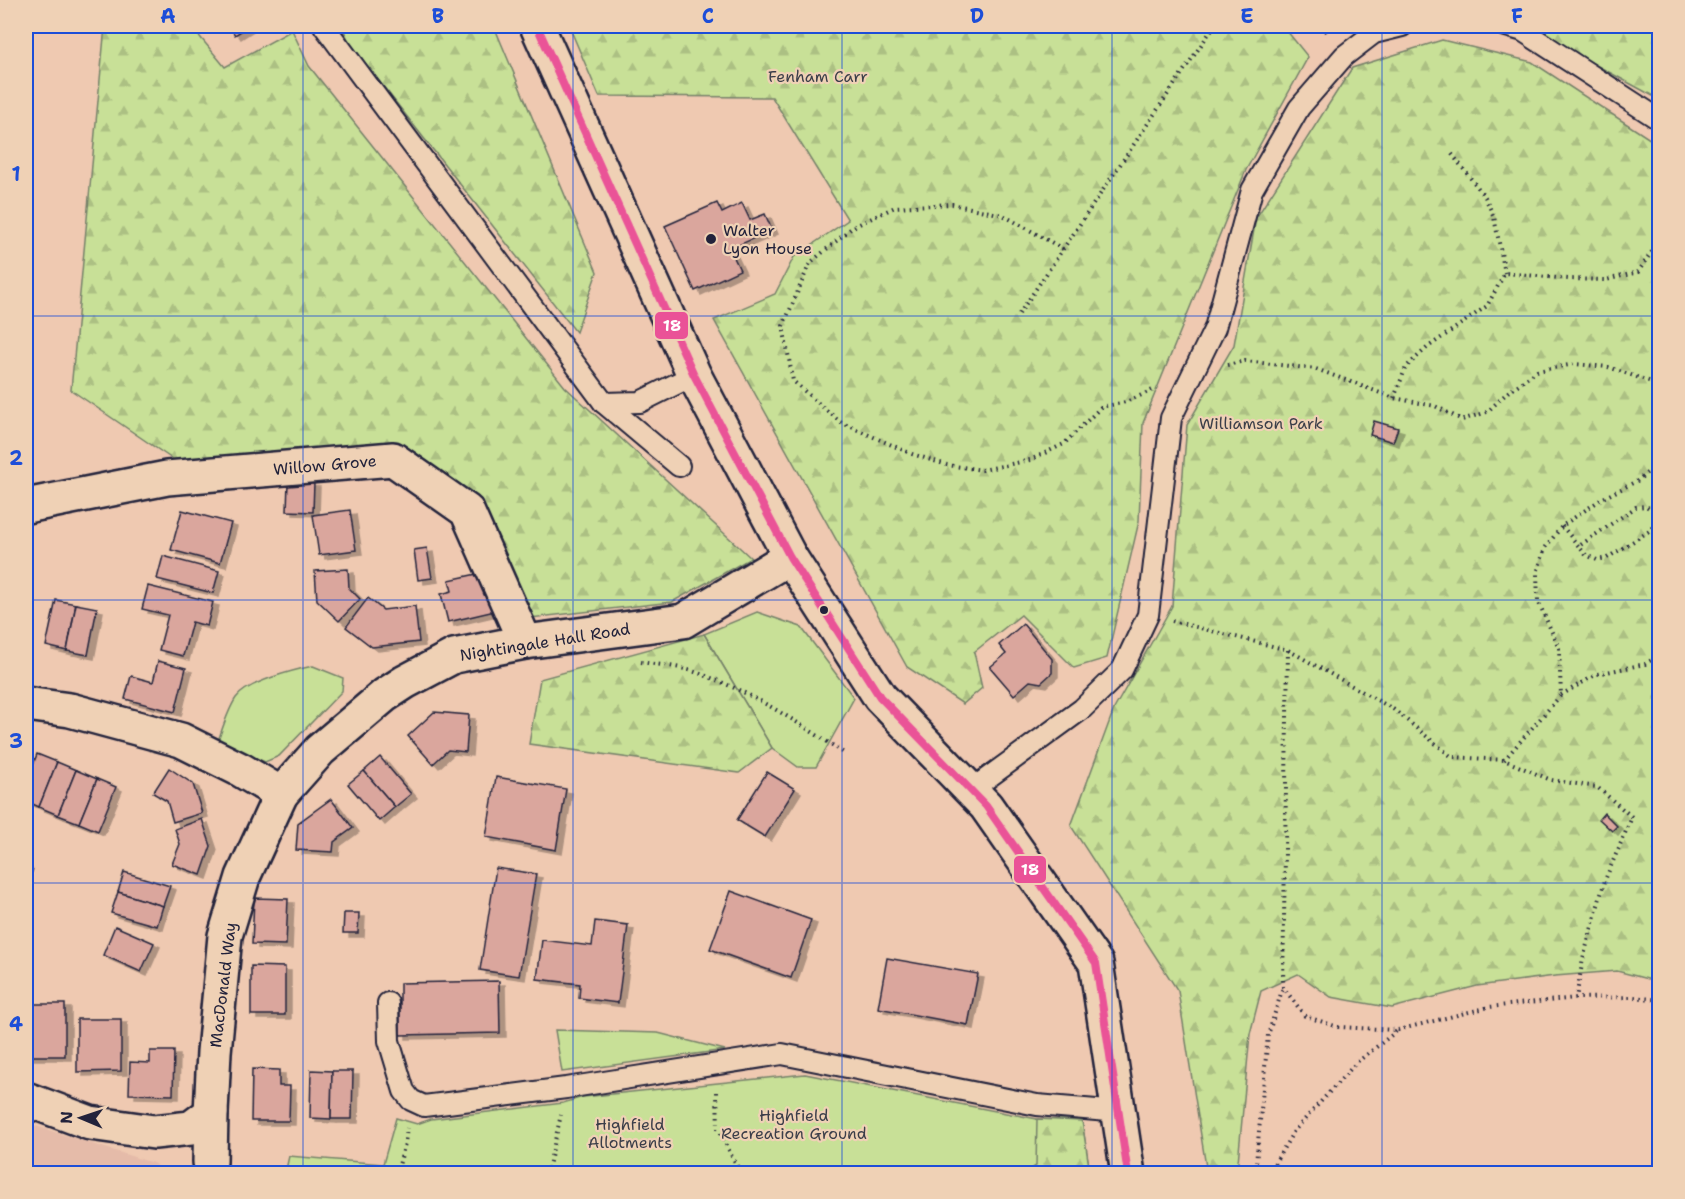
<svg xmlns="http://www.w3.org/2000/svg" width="1685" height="1199" font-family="'Shantell Sans',sans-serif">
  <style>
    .built { fill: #e5bba9 }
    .green { fill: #c8e097; stroke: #758169; stroke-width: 1.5 }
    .forest { fill: url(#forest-firs); stroke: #758169; stroke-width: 1.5 }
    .building { fill: #daa69d; stroke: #22223b; stroke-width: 1.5; filter: url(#shadow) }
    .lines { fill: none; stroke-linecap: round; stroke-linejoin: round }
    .lane-casing { stroke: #22223b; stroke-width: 24 }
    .street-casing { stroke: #22223b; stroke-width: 38 }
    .secondary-casing { stroke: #22223b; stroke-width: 38 }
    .path { stroke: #22223b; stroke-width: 4; stroke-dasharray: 1.5 4.5; stroke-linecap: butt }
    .lane { stroke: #efd1b5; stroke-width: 20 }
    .street { stroke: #efd1b5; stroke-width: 33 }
    .secondary { stroke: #efd1b5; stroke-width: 33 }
    .bus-1-casing { stroke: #efd1b5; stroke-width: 12 }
    .bus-1 { stroke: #ea5297; stroke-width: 8 }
    .grid { fill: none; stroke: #1d4ed8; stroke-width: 1.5; stroke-opacity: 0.55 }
    .poi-dot { fill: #22223b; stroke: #efd1b5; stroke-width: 2 }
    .labels { text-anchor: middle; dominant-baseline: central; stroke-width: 4.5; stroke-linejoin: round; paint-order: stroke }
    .park-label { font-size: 16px; fill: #3b3e49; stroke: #efd1b5 }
    .poi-label { font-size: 16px; fill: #22223b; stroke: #efd1b5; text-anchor: start }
    .street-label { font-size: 16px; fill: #22223b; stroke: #efd1b5 }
    .line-badge { stroke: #efd1b5; stroke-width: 2 }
    .badge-label { font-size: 16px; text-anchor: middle; font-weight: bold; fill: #fff }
    .neatline { fill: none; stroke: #1d4ed8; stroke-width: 2 }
    .grid-label { font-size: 20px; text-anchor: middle; font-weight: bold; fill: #1d4ed8 }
  </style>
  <defs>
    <pattern id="forest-firs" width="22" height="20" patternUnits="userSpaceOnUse" patternTransform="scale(1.5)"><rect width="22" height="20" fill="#c8e097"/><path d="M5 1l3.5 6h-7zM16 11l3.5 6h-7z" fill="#acc083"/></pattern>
    <filter id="shadow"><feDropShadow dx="6" dy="4" stdDeviation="0" flood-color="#0004"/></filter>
  </defs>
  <rect width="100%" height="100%" fill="#efc9b1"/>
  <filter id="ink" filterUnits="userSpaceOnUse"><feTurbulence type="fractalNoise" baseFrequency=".0167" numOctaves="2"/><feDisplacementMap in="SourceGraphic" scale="12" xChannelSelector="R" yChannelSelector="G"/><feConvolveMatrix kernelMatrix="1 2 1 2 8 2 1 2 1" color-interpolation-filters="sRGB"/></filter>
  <g filter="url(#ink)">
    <polygon class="built" points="26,1123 153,1163 167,1173 26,1173"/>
    <g class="green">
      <polygon points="757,612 801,627 854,698 816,767 798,767 772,748 704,634"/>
      <path d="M313,666L343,678L342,691L279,756L265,762L218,741C223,727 228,710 236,698C247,682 294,670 313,666Z"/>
      <polygon points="555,1030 658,1033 725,1050 562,1072"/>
      <polygon points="805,1074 1037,1119 1082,1121 1090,1173 285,1174 289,1156 383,1164 396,1118 417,1124 431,1119 563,1103 583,1097"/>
    </g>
    <g class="forest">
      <polygon points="105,26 191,26 225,67 292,30 309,66 565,387 751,558 672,602 530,618 483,506 401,449 181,465 71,390"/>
      <polygon points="342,26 494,26 597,272 576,332 350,44"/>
      <polygon points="569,26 1283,26 1308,57 1246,170 1143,423 1139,521 1107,658 1074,668 1021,615 974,652 982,688 963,704 907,667 714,320 775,294 794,257 848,220 772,97 599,96"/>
      <polygon points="1524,26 1659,26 1659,100 1653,96"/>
      <polygon points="1442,40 1532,62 1659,145 1659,982 1617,971 1555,976 1477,986 1392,1008 1331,997 1298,974 1261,991 1250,1034 1237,1173 1207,1173 1178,991 1071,826 1114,709 1172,606 1187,425 1234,345 1256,218 1352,68"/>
      <polygon points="704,634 772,748 739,773 529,744 540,679"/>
      <polygon points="1037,1119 1082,1121 1090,1173 1025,1173 1036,1166"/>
    </g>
    <g class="building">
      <polygon points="229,26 249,26 235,35"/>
      <polygon points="717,203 722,213 742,203 750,220 765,214 772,230 730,249 740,270 695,291 665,226"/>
      <polygon points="1374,421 1398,428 1393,442 1370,435"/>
      <polygon points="288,482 314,483 313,512 287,511"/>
      <polygon points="182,510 231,523 220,563 171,550"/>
      <polygon points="350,510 356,550 319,555 313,515"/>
      <polygon points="427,548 432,578 418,580 414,550"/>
      <polygon points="163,556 219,571 213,593 157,579"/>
      <polygon points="348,569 349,588 360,599 339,621 317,600 315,571"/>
      <polygon points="486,572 495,611 448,622 441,594 452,591 449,580"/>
      <polygon points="148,586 213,602 207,626 192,622 183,656 159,650 168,615 142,609"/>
      <polygon points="368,598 383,610 415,606 419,642 372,647 346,627"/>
      <polygon points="56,600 76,604 67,651 46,646"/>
      <polygon points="76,604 97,608 88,655 67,651"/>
      <polygon points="1023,624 1052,659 1052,673 1041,683 1030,681 1014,695 990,667 1006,654 999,645"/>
      <polygon points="158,661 186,668 175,712 125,699 131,676 153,682"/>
      <polygon points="434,712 469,715 466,752 448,750 433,764 408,736"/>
      <polygon points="37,754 57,762 39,807 26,801 26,784"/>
      <polygon points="380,757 411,794 395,807 364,771"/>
      <polygon points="57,762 76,770 58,815 39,807"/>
      <polygon points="169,768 193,784 202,813 173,822 167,801 153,793"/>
      <polygon points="76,770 97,779 79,823 58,815"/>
      <polygon points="364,771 395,807 379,821 348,784"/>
      <polygon points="767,772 795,789 765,837 737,820"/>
      <polygon points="496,777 566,789 556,850 486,837"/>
      <polygon points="97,779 116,787 98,831 79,823"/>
      <polygon points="331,799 353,828 334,842 333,852 296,850 298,823"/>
      <polygon points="1604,813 1617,826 1612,831 1599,819"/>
      <polygon points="202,819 211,846 201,875 172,864 180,844 175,829"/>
      <polygon points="496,868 536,874 519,976 480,970"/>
      <polygon points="124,872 170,886 163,906 118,892"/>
      <polygon points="731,891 811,920 791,978 710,949"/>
      <polygon points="118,892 163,906 157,926 111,913"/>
      <polygon points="254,898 288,899 286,945 252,944"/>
      <polygon points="344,913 359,913 358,933 343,933"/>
      <polygon points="595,921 628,925 618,1003 579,998 580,984 537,979 542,940 592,946"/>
      <polygon points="115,926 154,943 141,972 103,955"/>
      <polygon points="887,958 978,974 968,1025 878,1008"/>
      <polygon points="251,966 285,967 285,1015 251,1015"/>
      <polygon points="499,981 500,1033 400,1035 400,983"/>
      <rect x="26" y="1004" width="39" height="52"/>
      <polygon points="77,1019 121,1019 121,1071 77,1072"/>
      <polygon points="150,1051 174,1051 173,1095 129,1094 130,1062 150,1063"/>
      <polygon points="252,1069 279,1070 279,1086 290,1086 289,1121 251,1121"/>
      <polygon points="311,1070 332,1071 331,1119 310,1118"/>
      <polygon points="332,1071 353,1071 352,1119 331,1119"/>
    </g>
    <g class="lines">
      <g class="lane-casing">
        <g id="lane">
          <polyline points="324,26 604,403 679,466"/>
          <polyline points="1506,26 1523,31 1660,120"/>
          <polyline points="604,403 640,402 694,375"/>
          <polyline points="971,790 1082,709 1122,670 1148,615 1171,418 1215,328 1252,190 1299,108 1344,56 1374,33 1402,26"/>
          <polyline points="388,1003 389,1041 404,1091 411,1100 424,1106 566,1088 782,1054 1037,1105 1120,1112"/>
        </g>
      </g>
      <g class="street-casing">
        <g id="street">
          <polyline points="26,506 167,478 393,459 467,511 525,642"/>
          <polyline points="26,704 70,710 181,740 241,770 281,794 320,750 385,695 405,682 454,656 525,642 683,621 790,557"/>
          <polyline points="26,1099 90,1123 154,1132 191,1128 211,1113 214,1052 225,936 243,877 281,794"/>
          <polyline points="210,1162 211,1113"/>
        </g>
      </g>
      <g class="secondary-casing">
        <polyline id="secondary" points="537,26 694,375 790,557 880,697 986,806 1096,963 1128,1174"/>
      </g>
      <g class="path">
        <polyline points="1322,26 1328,33"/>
        <polyline points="1452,154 1485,197 1494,217 1505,273"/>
        <polyline points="1063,249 1003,215 952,204 895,207 853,227 810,263 783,326 793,381 840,422 912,454 947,465 983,470 1030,460 1064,444 1101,407 1126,402 1155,389"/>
        <polyline points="1019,314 1214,26"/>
        <polyline points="1227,365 1245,361 1316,369 1394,398 1435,406 1462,420 1487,412 1508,392 1537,371 1574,364 1608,367 1660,385"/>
        <polyline points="1394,398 1406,367 1428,347 1487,306 1505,273 1569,279 1606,280 1638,272 1660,240"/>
        <polyline points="1562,526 1586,555 1597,560 1607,558 1651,530 1655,521 1653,511 1646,506 1636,507 1579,546"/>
        <polyline points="1172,621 1288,650 1393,709 1452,757 1504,760 1551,780 1597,787 1632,817 1605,880 1583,959 1576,998"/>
        <polyline points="1288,650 1283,987 1305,1016 1338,1027 1398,1030 1489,1007 1576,998 1634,997 1660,1000"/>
        <path d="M641,662C658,665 678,666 695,672C748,690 798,722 844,753"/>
        <polyline points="1561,695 1597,674 1645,664 1660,655"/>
        <polyline points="1504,760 1561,695 1559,648 1538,601 1537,573 1545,548 1562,526 1603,498 1637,481 1660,462"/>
        <polyline points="26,869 33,871"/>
        <polyline points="717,1092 718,1129 741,1174"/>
        <polyline points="301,1174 327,1174"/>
        <polyline points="387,1174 398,1169 405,1143 407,1128"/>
        <polyline points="547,1174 561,1115"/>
        <polyline points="1255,1174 1268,1035 1283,987"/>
        <polyline points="1268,1174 1294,1131 1356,1063 1398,1030"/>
      </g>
      <use href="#lane" class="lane"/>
      <use href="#street" class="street"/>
      <use href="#secondary" class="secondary"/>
      <g class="bus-1-casing">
        <polyline id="bus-1" points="537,26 694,375 790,557 880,697 986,806 1096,963 1128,1174"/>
      </g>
      <use href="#bus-1" class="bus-1"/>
    </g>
  </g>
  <path class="grid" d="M303,26V1174M573,26V1174M842,26V1174M1112,26V1174M1382,26V1174M26,316H1660M26,600H1660M26,883H1660"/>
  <g class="poi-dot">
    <circle cx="711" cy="239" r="6"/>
    <circle cx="824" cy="610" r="5"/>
  </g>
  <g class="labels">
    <g class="park-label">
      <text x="818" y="76">Fenham Carr</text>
      <text x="1261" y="423">Williamson Park</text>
      <text x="794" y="1115">Highfield<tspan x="794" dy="18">Recreation Ground</tspan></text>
      <text x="630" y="1124">Highfield<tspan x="630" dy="18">Allotments</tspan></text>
    </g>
    <g class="poi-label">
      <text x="723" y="230">Walter<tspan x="723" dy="18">Lyon House</tspan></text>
    </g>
    <g class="street-label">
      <text transform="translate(325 465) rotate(-5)">Willow Grove</text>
      <text transform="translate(545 642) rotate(-9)">Nightingale Hall Road</text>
      <text transform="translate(223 985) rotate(-83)">MacDonald Way</text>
    </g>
  </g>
  <g class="line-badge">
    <rect x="654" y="311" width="35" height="29" rx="6" fill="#ea5297"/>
    <rect x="1013" y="855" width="34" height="29" rx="6" fill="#ea5297"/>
  </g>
  <g class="badge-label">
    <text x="672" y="331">18</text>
    <text x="1030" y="875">18</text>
  </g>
  <rect width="1685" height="1199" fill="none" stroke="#efd1b5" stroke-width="66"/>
  <g transform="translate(81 1118) rotate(272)" stroke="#efd1b5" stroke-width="4.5" paint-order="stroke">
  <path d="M0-4.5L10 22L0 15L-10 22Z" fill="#22223b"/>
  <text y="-9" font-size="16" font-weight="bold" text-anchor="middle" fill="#22223b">N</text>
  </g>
  <rect x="33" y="33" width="1619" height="1133" class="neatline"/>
  <g class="grid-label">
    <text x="168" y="23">A</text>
    <text x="438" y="23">B</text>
    <text x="708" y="23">C</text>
    <text x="977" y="23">D</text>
    <text x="1247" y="23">E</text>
    <text x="1517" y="23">F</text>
    <text x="16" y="181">1</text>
    <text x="16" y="465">2</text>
    <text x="16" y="748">3</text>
    <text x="16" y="1031">4</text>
  </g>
</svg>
